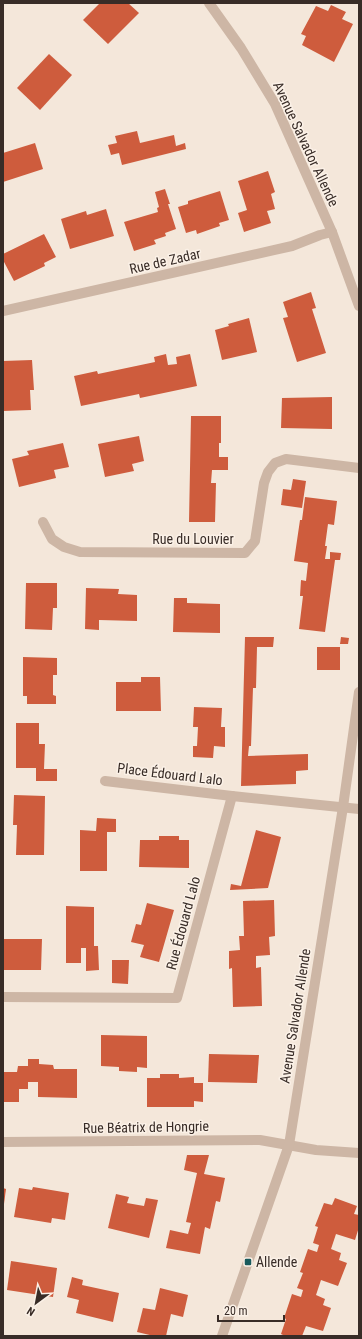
<svg xmlns="http://www.w3.org/2000/svg" width="362" height="1339" font-family="'Roboto Condensed',sans-serif">
  <style>
    .building { fill: #ce5c3d }
    .lines { fill: none; stroke-linecap: round; stroke-linejoin: round }
    .minor { stroke: #cdb6a5; stroke-width: 10 }
    .poi-dot { fill: #195a5c; stroke: #fbf1e7; stroke-width: 1.5 }
    .labels { text-anchor: middle; dominant-baseline: central; stroke-width: 3; stroke-linejoin: round; paint-order: stroke }
    .street-label { font-size: 14px; fill: #382c27; stroke: #fbf1e7 }
    .poi-label { font-size: 14px; fill: #382c27; stroke: #fbf1e7; text-anchor: start }
  </style>
  <rect width="100%" height="100%" fill="#f4e7da"/>
  <g class="building">
    <polygon points="100,3 128,3 139,13 108,44 83,20"/>
    <polygon points="331,5 346,12 342,19 353,24 334,62 302,45 306,36 301,34 316,6 328,11"/>
    <polygon points="49,54 72,75 40,110 17,88"/>
    <polygon points="137,131 140,143 174,135 176,146 185,143 186,149 122,165 119,153 111,155 108,145 117,143 115,136"/>
    <polygon points="35,143 43,169 3,182 3,153"/>
    <polygon points="268,171 275,192 271,194 275,209 267,211 271,223 244,232 238,213 247,210 238,181"/>
    <polygon points="165,189 170,204 168,204 176,229 165,233 166,236 154,240 156,244 134,251 124,222 158,212 157,208 159,207 155,192"/>
    <polygon points="220,191 229,220 219,223 220,226 197,234 196,230 186,233 178,207 188,204 188,201"/>
    <polygon points="106,209 114,236 70,249 61,219 86,211 87,215"/>
    <polygon points="44,234 56,257 44,263 45,266 14,281 3,260 3,254"/>
    <polygon points="311,292 316,308 312,309 326,353 297,362 283,318 288,317 283,302"/>
    <polygon points="249,318 257,352 222,360 215,330 229,326 228,324"/>
    <polygon points="166,354 168,365 177,364 176,357 190,354 197,386 140,398 139,394 81,406 74,376 97,371 98,374 155,362 154,357"/>
    <polygon points="32,360 34,390 30,390 31,410 3,411 3,361"/>
    <polygon points="332,397 332,429 281,428 282,398"/>
    <polygon points="191,416 221,416 221,443 219,443 219,457 228,457 228,470 212,470 211,483 216,483 215,522 189,522"/>
    <polygon points="139,436 144,461 132,464 134,471 105,477 98,444"/>
    <polygon points="63,443 69,467 54,470 56,478 19,487 12,459 29,455 27,451"/>
    <polygon points="293,479 306,481 302,508 281,505 283,489 291,490"/>
    <polygon points="305,497 337,501 334,525 328,524 325,546 327,546 325,559 330,559 330,552 341,553 340,560 335,560 325,632 299,629 303,596 300,596 301,580 306,581 308,563 294,561 300,520 302,520"/>
    <polygon points="26,583 57,583 57,608 53,608 52,630 25,629"/>
    <polygon points="86,588 119,589 118,594 137,595 137,621 99,620 99,630 85,629"/>
    <polygon points="174,598 187,598 187,603 220,604 220,633 173,632"/>
    <polygon points="245,637 274,637 273,647 257,647 256,688 253,688 251,746 249,746 248,756 308,754 308,770 296,771 296,784 241,786"/>
    <polygon points="341,637 349,638 348,644 340,644"/>
    <rect x="317" y="647" width="23" height="23"/>
    <polygon points="23,657 57,658 57,675 53,675 53,695 56,696 56,704 27,704 27,696 23,696"/>
    <polygon points="141,677 160,677 161,711 116,711 116,682 141,682"/>
    <polygon points="194,707 222,708 221,727 225,727 225,747 214,746 213,758 193,757 193,746 197,746 198,727 193,727"/>
    <polygon points="16,723 39,723 39,744 45,744 44,769 57,769 57,781 36,781 36,768 16,768"/>
    <polygon points="14,795 45,796 44,855 16,855 17,825 13,825"/>
    <polygon points="97,818 116,819 116,832 107,832 107,871 80,871 80,830 96,831"/>
    <polygon points="256,830 281,837 268,888 230,890 231,884 241,886"/>
    <polygon points="159,836 179,836 179,840 189,840 189,868 139,867 140,840 159,840"/>
    <polygon points="274,900 275,936 269,937 270,955 256,956 256,968 261,967 262,1006 233,1007 232,968 229,969 229,951 240,950 239,936 244,936 243,901"/>
    <polygon points="147,903 174,910 159,962 140,957 144,945 131,942 136,924 141,925"/>
    <polygon points="66,906 94,907 94,946 98,946 99,970 86,971 86,948 81,948 81,963 66,963"/>
    <polygon points="3,939 42,939 41,970 3,970"/>
    <polygon points="112,960 129,960 128,984 112,983"/>
    <polygon points="101,1035 147,1036 147,1068 137,1067 137,1072 119,1071 119,1067 101,1066"/>
    <polygon points="209,1054 259,1055 257,1083 208,1082"/>
    <polygon points="28,1059 39,1059 39,1064 53,1065 54,1069 77,1069 77,1098 38,1097 38,1082 28,1082 28,1089 19,1089 19,1102 3,1102 3,1075 4,1072 17,1072 18,1066 28,1066"/>
    <polygon points="160,1074 179,1074 179,1078 194,1077 194,1083 203,1083 203,1102 194,1101 194,1107 147,1107 147,1078 160,1078"/>
    <polygon points="187,1155 209,1155 204,1174 225,1178 220,1202 216,1201 210,1229 205,1227 200,1254 166,1248 170,1230 188,1234 191,1223 186,1222 197,1173 184,1170"/>
    <polygon points="33,1187 69,1193 65,1220 52,1218 51,1223 14,1217 19,1188 32,1190"/>
    <polygon points="3,1188 6,1189 4,1204 3,1204"/>
    <polygon points="116,1194 129,1197 127,1203 144,1206 146,1198 158,1200 149,1238 108,1228"/>
    <polygon points="335,1198 357,1206 354,1214 359,1215 359,1227 355,1240 336,1234 331,1249 341,1253 339,1260 347,1263 338,1286 321,1280 316,1295 325,1299 323,1305 331,1308 323,1331 306,1326 302,1336 285,1336 281,1334 286,1319 284,1318 292,1294 301,1297 303,1290 297,1288 303,1273 300,1272 308,1249 317,1252 319,1245 313,1243 318,1227 315,1226 324,1203 332,1205"/>
    <polygon points="11,1261 57,1268 53,1297 7,1290"/>
    <polygon points="72,1277 83,1280 82,1285 119,1293 113,1322 76,1313 79,1300 67,1297"/>
    <polygon points="160,1288 188,1295 183,1317 171,1314 166,1336 154,1336 137,1332 143,1308 155,1310"/>
  </g>
  <g class="lines">
    <g class="minor">
      <polyline points="209,3 241,48 275,104 332,232 359,306"/>
      <polyline points="3,311 292,246 320,235 332,232"/>
      <polyline points="43,522 52,539 64,547 80,552 245,553 255,541 264,483 268,472 275,463 286,459 359,468"/>
      <polyline points="105,781 232,796"/>
      <polyline points="3,997 177,998 232,796 359,809"/>
      <polyline points="3,1142 260,1140 316,1150 359,1153"/>
      <polyline points="222,1336 289,1145 343,807 359,692"/>
    </g>
  </g>
  <rect class="poi-dot" x="244" y="1258" width="8" height="8" rx="2"/>
  <g class="labels">
    <g class="street-label">
      <text transform="translate(306 144) rotate(65)">Avenue Salvador Allende</text>
      <text transform="translate(165 261) rotate(-13)">Rue de Zadar</text>
      <text x="193" y="539">Rue du Louvier</text>
      <text transform="translate(170 774) rotate(7)">Place Édouard Lalo</text>
      <text transform="translate(183 923) rotate(-75)">Rue Édouard Lalo</text>
      <text transform="translate(295 1016) rotate(-81)">Avenue Salvador Allende</text>
      <text transform="translate(146 1127) rotate(-1)">Rue Béatrix de Hongrie</text>
    </g>
    <g class="poi-label">
      <text x="256" y="1262">Allende</text>
    </g>
  </g>
  <rect width="362" height="1339" fill="none" stroke="#382c27" stroke-width="8"/>
  <g transform="translate(36 1303) rotate(212)" stroke="#fbf1e7" stroke-width="3" paint-order="stroke">
  <path d="M0-3L7 15L0 10L-7 15Z" fill="#382c27"/>
  <text y="-6" font-size="11" font-weight="bold" text-anchor="middle" fill="#382c27">N</text>
  </g>
  <path d="M218 1315v6h66v-6" fill="none" stroke="#382c27" stroke-width="2"/>
  <text x="224" y="1315" font-size="12" fill="#382c27" stroke="#fbf1e7" stroke-width="3" paint-order="stroke">20 m</text>
</svg>
